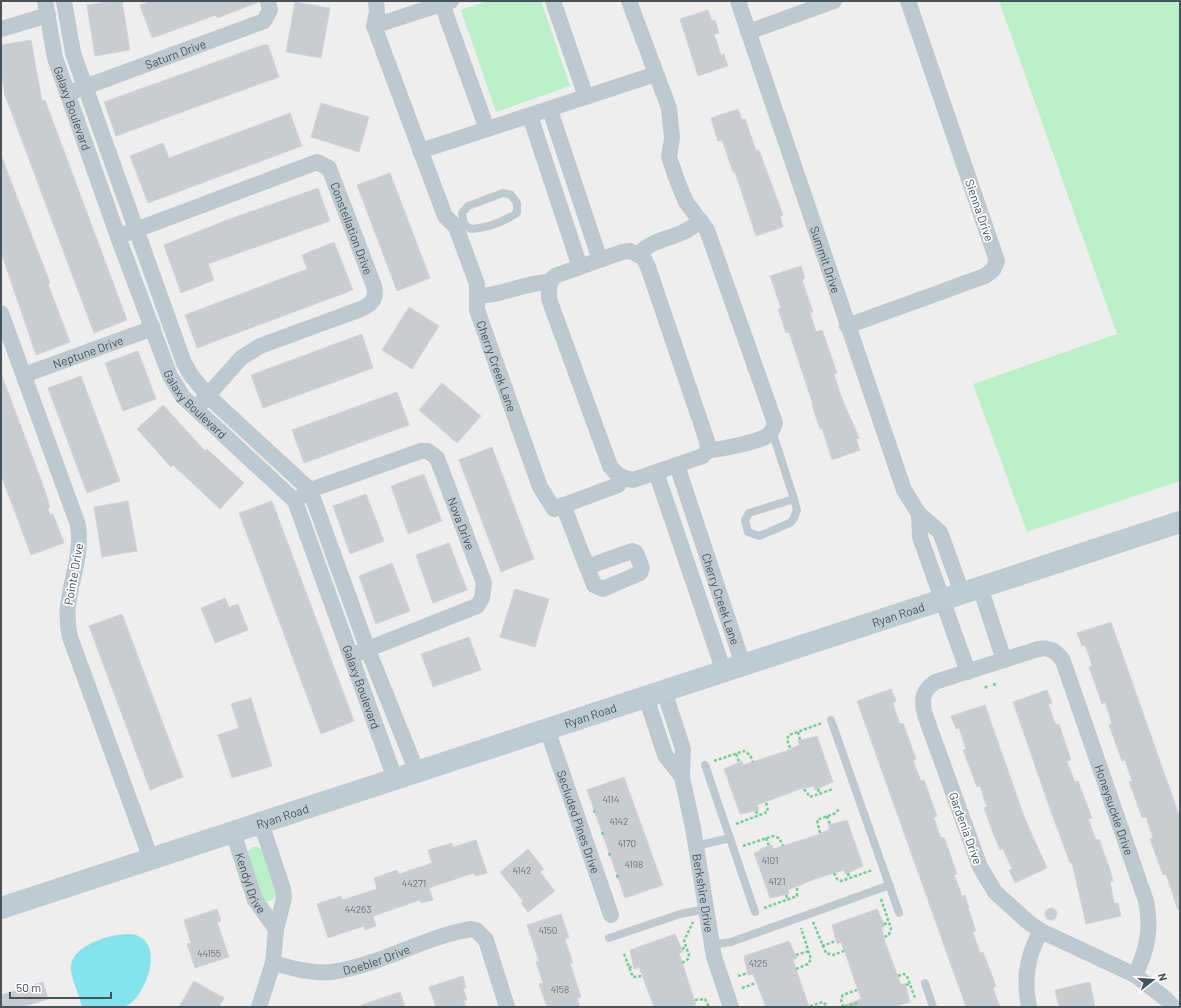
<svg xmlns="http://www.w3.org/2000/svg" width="1181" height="1008" font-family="Barlow,sans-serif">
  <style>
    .green { fill: #b9f0c8 }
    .water { fill: #85e3ee }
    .building { fill: #c9cdd2; stroke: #d1d4d9 }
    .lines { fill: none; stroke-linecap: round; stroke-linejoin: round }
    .path { stroke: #70ce96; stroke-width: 2.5; stroke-dasharray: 3 2; stroke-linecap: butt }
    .lane { stroke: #bdc9d0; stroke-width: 8 }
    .street { stroke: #bdc9d0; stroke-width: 16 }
    .secondary { stroke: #bdcbd5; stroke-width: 22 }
    .labels { text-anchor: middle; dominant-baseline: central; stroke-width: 3.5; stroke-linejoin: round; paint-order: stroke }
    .number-label { font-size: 10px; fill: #667279 }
    .street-label { font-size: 12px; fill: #45535b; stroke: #fff }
  </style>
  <rect width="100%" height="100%" fill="#f0eded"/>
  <g class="green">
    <polygon points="487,1 541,1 570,86 496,112 461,10"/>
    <polygon points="999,1 1180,1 1180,481 1027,532 973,384 1117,334"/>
    <polygon points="253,847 258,847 263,851 276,891 275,897 270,901 264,901 260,896 247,856 248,851"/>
  </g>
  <path class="water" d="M116,935C123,935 132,933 138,936C165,947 144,999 126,1006C117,1008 93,1007 82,1007C79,995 73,983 71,971C68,949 100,938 116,935Z"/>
  <g class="building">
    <polygon points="113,1 122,1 130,50 95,56 87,5"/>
    <polygon points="151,1 258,1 259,2 217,18 216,15 152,38 140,5"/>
    <polygon points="295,2 330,8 321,58 286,52"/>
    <polygon points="708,10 712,21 715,20 719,33 714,34 721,55 724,54 728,66 698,76 680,19"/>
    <polygon points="31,40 42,101 45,100 127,320 94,333 5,95 1,71 1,45"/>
    <polygon points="263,45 268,45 279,77 116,136 104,102"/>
    <polygon points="321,103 369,117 359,152 311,137"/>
    <polygon points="738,109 742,120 745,119 756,150 759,150 783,215 780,216 783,227 756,236 735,172 733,172 722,140 718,141 711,118"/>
    <polygon points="290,113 302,146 148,203 130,156 163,143 169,158"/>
    <polygon points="1,155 50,283 48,284 70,342 36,355 1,252"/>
    <polygon points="390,173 430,278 397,291 357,185"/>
    <polygon points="318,188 330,221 208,264 214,280 181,293 164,245 227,220"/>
    <polygon points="334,242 353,290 197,348 185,315 307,269 302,255"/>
    <polygon points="801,266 805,278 802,280 813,312 810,312 816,332 822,330 837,373 834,374 841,396 859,438 856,439 860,450 832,460 822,428 820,429 812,405 813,405 789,332 786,333 778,309 781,308 770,276"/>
    <polygon points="409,307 439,326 412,369 382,350"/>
    <polygon points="362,334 373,368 263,408 251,375"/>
    <polygon points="138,351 156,399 123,411 105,363"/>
    <polygon points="2,376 43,485 50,507 48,508 50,515 53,514 64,543 31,555 1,475"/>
    <polygon points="81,376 120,481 87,493 48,388"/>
    <polygon points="442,383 481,416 457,443 419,410"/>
    <polygon points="397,392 409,425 304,463 292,430"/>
    <polygon points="163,405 205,451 207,449 244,483 220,509 173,465 171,467 137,429"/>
    <polygon points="492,447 534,559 501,572 459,460"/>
    <polygon points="424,474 442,521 408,534 391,486"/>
    <polygon points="366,494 384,541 350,554 333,506"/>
    <polygon points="128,501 137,551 102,557 94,507"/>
    <polygon points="272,501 354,721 321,734 239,513"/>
    <polygon points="449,543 467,590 433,603 416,555"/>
    <polygon points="392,563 410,611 376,624 359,576"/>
    <polygon points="515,589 549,599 535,647 500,637"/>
    <polygon points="225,598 229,607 238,604 248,630 215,643 201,608"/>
    <polygon points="122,614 183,777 150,790 89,626"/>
    <polygon points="1111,622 1180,818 1180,909 1178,910 1166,874 1163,875 1150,839 1153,838 1146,817 1142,818 1134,795 1129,782 1132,781 1125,760 1122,761 1109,725 1112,724 1105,702 1102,704 1089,667 1092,666 1089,656 1085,645 1082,646 1077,633"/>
    <polygon points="469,637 481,670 433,687 421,654"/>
    <polygon points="891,689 896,701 893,703 896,713 900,724 903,723 916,759 913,760 917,771 921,781 924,780 937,816 934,817 937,828 941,838 944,837 957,874 954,875 958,885 962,896 965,895 969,908 968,908 976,931 973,932 980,953 983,952 991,973 996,986 993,988 1000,1007 966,1007 857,701"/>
    <polygon points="1047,690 1052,703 1048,704 1056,725 1059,724 1071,760 1067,761 1071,772 1075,782 1078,781 1092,818 1088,819 1096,840 1099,839 1110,870 1113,881 1110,882 1112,892 1114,903 1118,903 1121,916 1086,924 1072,863 1070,863 1049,806 1013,702"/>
    <polygon points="251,698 272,766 232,778 218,735 239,728 231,704"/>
    <polygon points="985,705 1025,819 1047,868 1015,883 1009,870 1012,869 1003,849 1000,850 993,833 984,808 987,807 983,796 980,786 977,787 968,763 963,750 966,749 959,728 956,729 951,716"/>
    <polygon points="817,736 833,782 815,790 814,786 800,789 757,805 759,810 740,814 724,769 742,761 743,765 786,751 799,745 798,741"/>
    <polygon points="624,777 663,885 625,898 587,790"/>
    <polygon points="847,820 863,866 845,874 844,870 815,879 788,890 789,894 770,898 754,853 760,851 760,849 772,845 773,849 817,835 830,829 828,825"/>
    <polygon points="476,840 487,873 475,876 474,873 429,888 433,900 421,903 420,900 373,916 376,926 365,930 364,926 328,938 317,904 341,896 342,900 377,889 374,878 397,870 399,874 432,863 428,850 452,843 453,847"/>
    <polygon points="528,849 544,869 540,872 555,891 528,912 521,903 523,901 500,872"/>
    <circle cx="1051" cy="914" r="6"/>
    <polygon points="217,909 221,921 217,922 229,957 195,968 187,944 191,943 184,920"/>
    <polygon points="877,909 885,926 882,928 885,942 901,985 905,983 910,1002 895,1007 842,1007 842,1006 861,999 846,955 841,942 837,944 832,925"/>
    <polygon points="561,914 569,938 565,939 573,963 570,963 581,997 577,998 580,1007 547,1007 539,984 543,983 536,962 539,961 527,925"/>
    <polygon points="675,934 683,952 679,953 696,1005 689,1007 654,1007 639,967 634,969 630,950"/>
    <polygon points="789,941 797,958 793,960 809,1007 766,1007 753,974 748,975 744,956"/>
    <polygon points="463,976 466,988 463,989 467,1000 464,1001 466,1007 436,1007 429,987"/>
    <polygon points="194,981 224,998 219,1007 179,1007"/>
    <polygon points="43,982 48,999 23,1007 1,1007 1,995"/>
    <polygon points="1090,982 1095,1007 1059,1007 1055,990"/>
    <polygon points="400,992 405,1007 362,1007 361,1005"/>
  </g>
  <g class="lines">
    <g class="path">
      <polyline points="985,686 987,688"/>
      <polyline points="994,686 995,683"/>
      <polyline points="798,732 800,740"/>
      <polyline points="790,748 787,739 789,735 822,723"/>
      <polyline points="736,754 739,762"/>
      <polyline points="714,761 744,751 750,755 753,762"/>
      <polyline points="804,789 810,797 833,789"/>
      <polyline points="818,789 820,794"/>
      <polyline points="594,810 595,813"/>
      <polyline points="756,811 758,816"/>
      <polyline points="827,816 830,824"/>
      <polyline points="736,824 765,813 768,811 766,802"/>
      <polyline points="602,832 603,835"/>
      <polyline points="820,833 817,820 836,813 839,809"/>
      <polyline points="766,838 769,846"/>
      <polyline points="743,846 773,836 779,838 783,846"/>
      <polyline points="609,853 610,856"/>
      <polyline points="834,873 837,879 841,881 873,870"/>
      <polyline points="848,873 849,878"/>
      <polyline points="617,875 618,878"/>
      <polyline points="786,895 788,900"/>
      <polyline points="881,899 891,928 889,935 884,937"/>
      <polyline points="764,908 797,896 797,886"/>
      <polyline points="813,922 826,953 833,955 844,951"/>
      <polyline points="884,924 889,923"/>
      <polyline points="822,946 836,941"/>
      <polyline points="682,949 686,947"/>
      <polyline points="624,954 633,977 642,976"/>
      <polyline points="796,955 809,951"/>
      <polyline points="682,963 688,959 689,955 684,941 693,922"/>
      <polyline points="629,968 633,966"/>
      <polyline points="796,969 808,964 811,959 801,928"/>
      <polyline points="738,976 748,973"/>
      <polyline points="898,976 904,974 907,976 915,998"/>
      <polyline points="906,985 910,984"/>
      <polyline points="742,988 756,983"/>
      <polyline points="695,1000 705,999 709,1007"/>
      <polyline points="810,1006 823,1002 828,1007"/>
      <polyline points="843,1007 841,999 843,995 857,990"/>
      <polyline points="845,1007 857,1003"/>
    </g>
    <g class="lane">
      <path d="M503,193L511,195L517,203V213C503,222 488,228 471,229L464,224L462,213L468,206Z"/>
      <polyline points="772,431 794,499 797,510 794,518 790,523 759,536 748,532 745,520 749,513 794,499"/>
      <polyline points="831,720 899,913"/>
      <polyline points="705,765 755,912"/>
      <polyline points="696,846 730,838"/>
      <polyline points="609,938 680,914 706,909"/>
      <polyline points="712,945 731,942 890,885"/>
      <polyline points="925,983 933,1007"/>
    </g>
    <g class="street">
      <path id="s1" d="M45,1L55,58L118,237L170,376L183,397L295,501L395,779"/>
      <polyline points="64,1 73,53 184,363 191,375 208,396 310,490 368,650 417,772"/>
      <path id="s2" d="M376,1L377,12L374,26L445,216L456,227L477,284V310L540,487L554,509L618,485L623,478"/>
      <polyline points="553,1 586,97"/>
      <path d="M629,1L669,108L672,138L669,157L678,183L686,202L707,230L775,423C773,428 772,433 767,436C758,442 719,450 708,450"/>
      <path id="s3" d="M738,1L904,490L919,514L940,532L962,593"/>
      <polyline points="442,4 487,129"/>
      <polyline points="374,26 451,1"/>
      <polyline points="1,29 48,15"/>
      <polyline points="748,32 834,1"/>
      <path id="s4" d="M74,91L264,21L270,10L268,1"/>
      <polyline points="550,110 600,260"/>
      <polyline points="530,116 580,267"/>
      <polyline points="420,151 656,74"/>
      <path id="s5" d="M125,234L317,162L329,168L374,286C377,299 372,304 361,309L260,346L241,358L200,404"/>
      <path d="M630,251L643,257L648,267L707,441L708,450L703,456L633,480C622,478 617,475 610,466L549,299C549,289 548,283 555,276L622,252Z"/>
      <path d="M638,255C649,242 664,240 679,234C687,231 694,226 701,221"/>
      <path d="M477,296C502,296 525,282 550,282"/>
      <path d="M1,313L78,525C84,566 60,596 70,637L151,859"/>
      <polyline points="847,326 985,276 993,270 997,261 908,1"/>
      <path id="s6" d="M24,375L153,328"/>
      <path id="s7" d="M677,465L743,665"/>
      <polyline points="656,472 724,672"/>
      <path id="s8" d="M302,496L310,490L421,451H428L437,458L484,583L482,598L477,606L358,653"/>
      <polyline points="563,505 594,585 603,589 640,573 642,568 636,553 632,551 587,567"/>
      <polyline points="919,514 920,537 968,672"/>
      <polyline points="980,587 1004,660"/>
      <polyline points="646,697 665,755 682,777 683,749 664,691"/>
      <path id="s9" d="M547,729L611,915"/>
      <path id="s10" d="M682,777L693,828L714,957L731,1007"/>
      <path id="s11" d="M233,832L255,900L276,929"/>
      <polyline points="1041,931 1135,975"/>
      <path id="s12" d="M273,963C292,968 311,974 331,972C379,966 423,937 471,929L476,930L486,940L507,1007"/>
      <polyline points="259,1007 273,963 276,929 284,898 283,889 261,823"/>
      <path id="s13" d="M1029,1007C1023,979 1027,955 1041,931L1028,922L995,892L980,867L925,715C921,700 922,691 935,682L1038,649C1050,647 1057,651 1063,661L1146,901C1152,928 1147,951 1135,975L1166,999L1173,1007"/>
    </g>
    <path class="secondary" id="s14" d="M1,908L1180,522"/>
  </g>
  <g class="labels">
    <g class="number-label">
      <text x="611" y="799">4114</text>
      <text x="619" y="821">4142</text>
      <text x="627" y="843">4170</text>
      <text x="770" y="860">4101</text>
      <text x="634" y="864">4198</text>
      <text x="522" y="870">4142</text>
      <text x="777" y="881">4121</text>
      <text x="414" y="883">44271</text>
      <text x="358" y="909">44263</text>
      <text x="548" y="930">4150</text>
      <text x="209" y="953">44155</text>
      <text x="758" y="963">4125</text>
      <text x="560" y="989">4158</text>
    </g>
    <g class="street-label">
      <text stroke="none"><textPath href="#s4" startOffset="108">Saturn Drive</textPath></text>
      <text stroke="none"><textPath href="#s1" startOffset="111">Galaxy Boulevard</textPath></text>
      <text transform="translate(980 210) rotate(71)">Sienna Drive</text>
      <text stroke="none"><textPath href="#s5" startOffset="283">Constellation Drive</textPath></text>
      <text stroke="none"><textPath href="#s3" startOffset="273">Summit Drive</textPath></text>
      <text stroke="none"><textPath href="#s6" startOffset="68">Neptune Drive</textPath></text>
      <text stroke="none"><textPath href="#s2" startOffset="390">Cherry Creek Lane</textPath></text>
      <text stroke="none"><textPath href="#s1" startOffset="434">Galaxy Boulevard</textPath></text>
      <text stroke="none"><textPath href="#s8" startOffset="216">Nova Drive</textPath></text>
      <text transform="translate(73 574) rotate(-80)">Pointe Drive</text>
      <text stroke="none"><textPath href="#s7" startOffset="141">Cherry Creek Lane</textPath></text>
      <text stroke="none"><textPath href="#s14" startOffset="944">Ryan Road</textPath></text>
      <text stroke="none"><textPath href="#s1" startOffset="771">Galaxy Boulevard</textPath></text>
      <text stroke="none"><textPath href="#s14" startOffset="620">Ryan Road</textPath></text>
      <text stroke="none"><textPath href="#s13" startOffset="663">Honeysuckle Drive</textPath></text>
      <text stroke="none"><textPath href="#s14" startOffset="296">Ryan Road</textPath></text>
      <text stroke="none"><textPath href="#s9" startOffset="98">Secluded Pines Drive</textPath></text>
      <text transform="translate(966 828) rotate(70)">Gardenia Drive</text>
      <text stroke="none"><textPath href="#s11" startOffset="54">Kendyl Drive</textPath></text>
      <text stroke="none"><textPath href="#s10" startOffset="118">Berkshire Drive</textPath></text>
      <text stroke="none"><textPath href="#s12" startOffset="106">Doebler Drive</textPath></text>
    </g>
  </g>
  <rect width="1181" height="1008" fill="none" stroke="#45535b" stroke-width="4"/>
  <g transform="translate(1153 980) rotate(73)" stroke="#ffffff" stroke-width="3" paint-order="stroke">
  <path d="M0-3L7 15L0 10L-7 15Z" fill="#45535b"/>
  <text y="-6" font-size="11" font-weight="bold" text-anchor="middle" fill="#45535b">N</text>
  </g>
  <path d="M10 992v6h101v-6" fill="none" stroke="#45535b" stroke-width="2"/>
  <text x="16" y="992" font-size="12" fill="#45535b" stroke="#ffffff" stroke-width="3" paint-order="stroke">50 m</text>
</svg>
